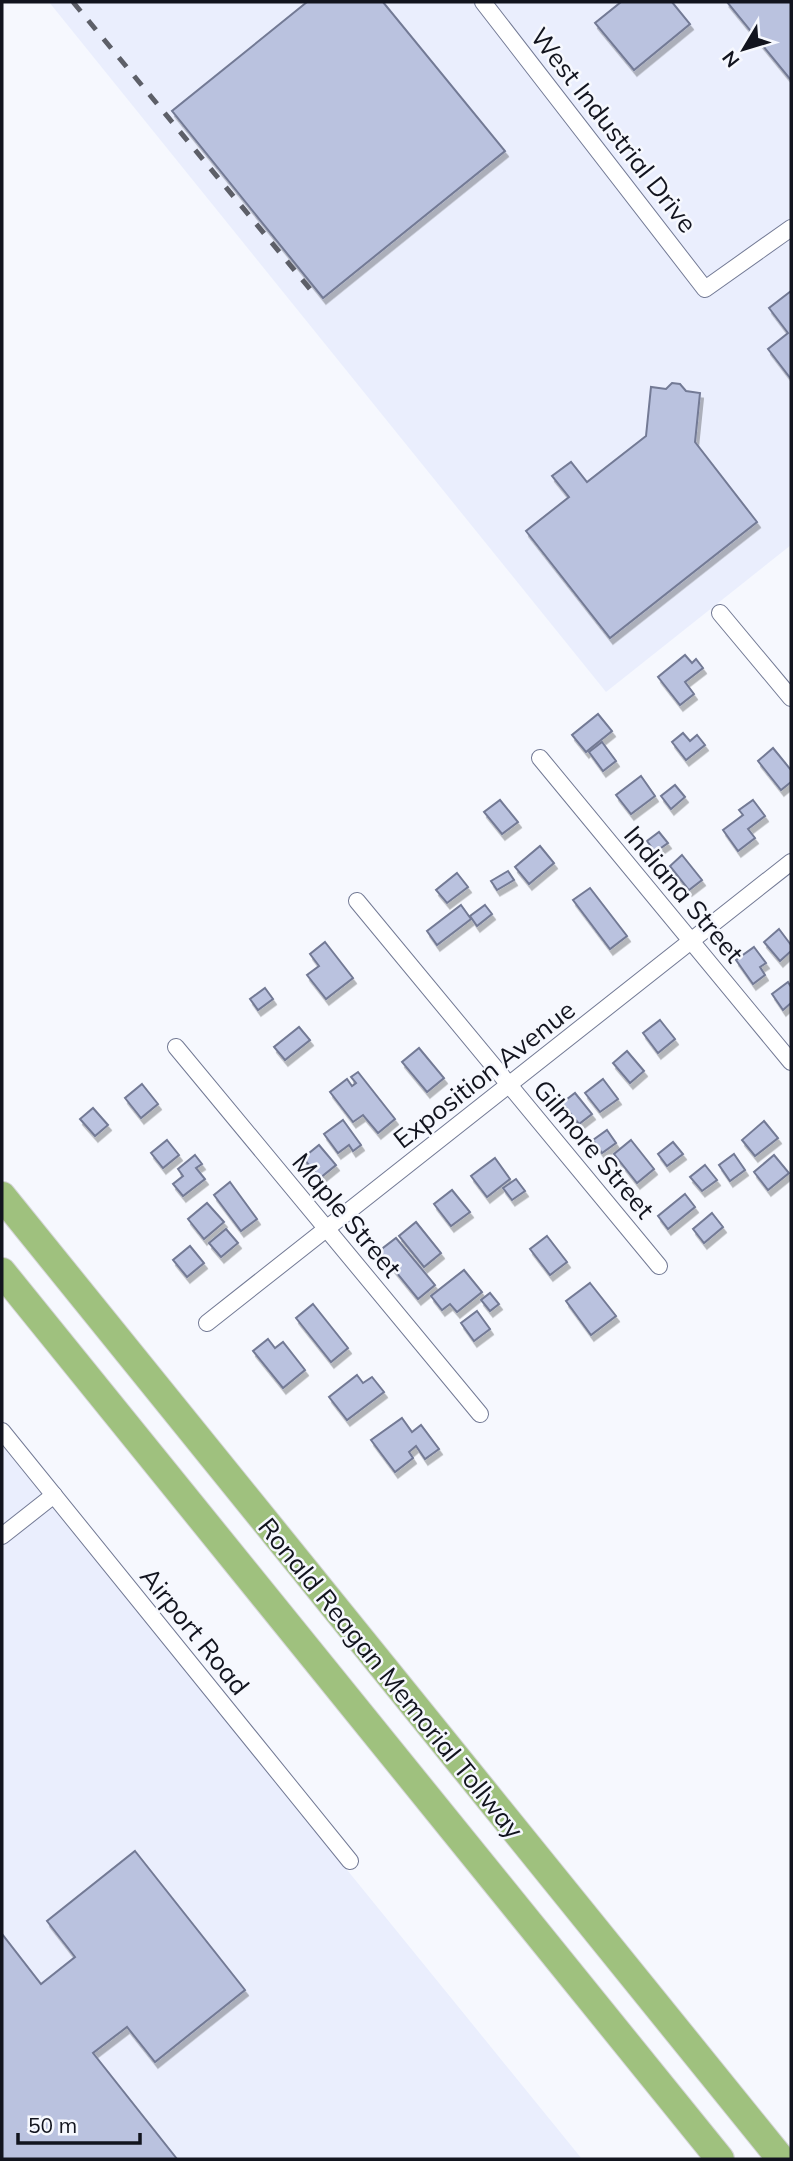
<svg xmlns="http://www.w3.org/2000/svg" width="793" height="2161" font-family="Mulish,sans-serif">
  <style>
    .built { fill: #eaeefd }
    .building { fill: #bac2df; stroke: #737a95; stroke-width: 2; filter: url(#shadow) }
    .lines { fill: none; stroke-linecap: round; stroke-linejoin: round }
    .street-casing { stroke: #737a95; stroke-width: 18 }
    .highway-casing { stroke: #d4d5d6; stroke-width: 30 }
    .street { stroke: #fff; stroke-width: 16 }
    .highway { stroke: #9fc17e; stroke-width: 28 }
    .rail { stroke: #5d5f68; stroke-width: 5; stroke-dasharray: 12 12; stroke-linecap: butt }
    .labels { text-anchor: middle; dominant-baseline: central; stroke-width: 5; stroke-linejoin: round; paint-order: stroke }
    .street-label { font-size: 26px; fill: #12141e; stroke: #f6f8fe }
  </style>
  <defs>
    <filter id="shadow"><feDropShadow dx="3" dy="5.5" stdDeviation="0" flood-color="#0004"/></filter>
  </defs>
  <rect width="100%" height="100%" fill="#f6f8fe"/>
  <g class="built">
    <polygon points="49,2 791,2 791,545 606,692"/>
    <polygon points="2,1445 57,1513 582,2159 2,2159"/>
  </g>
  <g class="building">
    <polygon points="307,2 383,2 505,151 323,298 172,111"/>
    <polygon points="621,2 672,2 690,24 634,70 595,23"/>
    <polygon points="727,2 791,2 791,78 790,79"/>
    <polygon points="791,291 791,379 768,349 788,333 769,308"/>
    <polygon points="672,383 680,384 686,391 700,393 695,442 757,522 610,638 526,531 569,497 552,476 571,462 587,482 646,436 651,387 666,389"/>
    <polygon points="685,655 692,663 696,659 703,668 685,682 694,694 680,705 658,677"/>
    <polygon points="598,714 612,731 586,752 572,735"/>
    <polygon points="683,733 690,741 697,735 705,745 686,760 672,742"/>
    <polygon points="602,742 616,761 603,771 589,752"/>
    <polygon points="773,748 791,770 791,782 781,790 758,761"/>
    <polygon points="641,776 655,796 631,814 616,795"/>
    <polygon points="675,785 685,797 671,809 661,796"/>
    <polygon points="500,800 518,822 502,834 484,812"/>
    <polygon points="753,800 765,816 748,829 755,838 738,851 723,830 743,815 739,810"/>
    <polygon points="659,832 668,843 655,852 647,841"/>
    <polygon points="540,846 554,863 529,884 515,867"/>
    <polygon points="682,855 702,880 689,890 670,866"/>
    <polygon points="508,871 514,880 497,890 491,881"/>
    <polygon points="457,873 468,887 447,903 436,890"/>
    <polygon points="590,888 627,936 610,949 573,900"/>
    <polygon points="461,905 471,919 437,945 427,931"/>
    <polygon points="485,905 492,914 477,926 470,916"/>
    <polygon points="779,929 791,945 791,951 780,961 764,942"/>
    <polygon points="325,942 353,978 326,999 307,975 319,966 310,954"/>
    <polygon points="754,947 766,963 760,967 765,975 753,984 736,960"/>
    <polygon points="788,982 791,987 791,1003 783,1010 772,994"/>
    <polygon points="265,988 273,999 258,1010 250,999"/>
    <polygon points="660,1020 675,1039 658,1053 643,1033"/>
    <polygon points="299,1027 310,1040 285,1060 274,1047"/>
    <polygon points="419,1048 444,1078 427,1092 402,1062"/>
    <polygon points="627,1051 644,1071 630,1083 613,1063"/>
    <polygon points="358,1072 395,1119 378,1133 363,1115 353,1122 330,1092 347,1079 352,1086 356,1083 351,1077"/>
    <polygon points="603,1079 618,1099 600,1112 585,1093"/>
    <polygon points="142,1084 158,1104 141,1118 125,1098"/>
    <polygon points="575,1093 592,1114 579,1124 562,1103"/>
    <polygon points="93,1108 108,1125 95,1136 80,1119"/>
    <polygon points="343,1120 361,1145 353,1151 349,1145 338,1153 324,1134"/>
    <polygon points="764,1121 778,1138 755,1156 742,1140"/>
    <polygon points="607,1130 616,1143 602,1153 593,1140"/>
    <polygon points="167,1140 179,1155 163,1168 151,1153"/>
    <polygon points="631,1140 654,1169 637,1183 614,1154"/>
    <polygon points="673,1142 683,1154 667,1166 658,1154"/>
    <polygon points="319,1145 336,1165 320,1178 303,1158"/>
    <polygon points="734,1154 745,1170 730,1181 719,1165"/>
    <polygon points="195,1155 202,1164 196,1168 205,1179 183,1196 173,1184 183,1176 178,1169"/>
    <polygon points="774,1155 789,1173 768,1190 754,1172"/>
    <polygon points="495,1158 510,1179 487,1197 471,1176"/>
    <polygon points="705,1165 717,1180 702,1191 690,1177"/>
    <polygon points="516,1179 525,1191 512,1200 503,1188"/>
    <polygon points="230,1182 257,1219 241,1231 214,1195"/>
    <polygon points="452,1190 470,1212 451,1226 434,1204"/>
    <polygon points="685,1194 695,1207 668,1229 658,1216"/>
    <polygon points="207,1203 224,1222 204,1239 188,1219"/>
    <polygon points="712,1213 723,1227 704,1243 693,1229"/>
    <polygon points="416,1222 441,1253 424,1267 399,1236"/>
    <polygon points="226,1229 238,1243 221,1257 209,1243"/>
    <polygon points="547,1236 567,1262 550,1275 530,1249"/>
    <polygon points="396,1238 435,1285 418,1299 379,1251"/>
    <polygon points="190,1246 204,1263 187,1277 173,1260"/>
    <polygon points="464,1270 482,1292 457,1312 450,1304 442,1310 431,1296"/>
    <polygon points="590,1283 616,1316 591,1335 566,1301"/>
    <polygon points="490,1293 499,1304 490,1311 481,1300"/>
    <polygon points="313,1304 348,1348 331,1362 296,1318"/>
    <polygon points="477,1311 490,1329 474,1341 461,1323"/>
    <polygon points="268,1339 275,1348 283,1342 305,1370 283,1388 253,1351"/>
    <polygon points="357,1375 363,1383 372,1377 384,1392 347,1420 329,1397"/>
    <polygon points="402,1418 412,1432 421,1425 439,1449 425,1459 416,1446 409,1452 413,1458 395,1472 371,1440"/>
    <polygon points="135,1851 245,1990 155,2062 127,2027 93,2053 177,2159 2,2159 2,1934 41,1984 75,1957 47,1921"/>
  </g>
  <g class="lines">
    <g class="street-casing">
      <g id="street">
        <polyline points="483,2 705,289 791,228"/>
        <polyline points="720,613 791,698"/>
        <polyline points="540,758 791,1062"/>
        <polyline points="357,901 659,1266"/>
        <polyline points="176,1047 480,1414"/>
        <polyline points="207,1323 791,862"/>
        <polyline points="2,1431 350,1861"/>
        <polyline points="2,1536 54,1495"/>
      </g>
    </g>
    <g class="highway-casing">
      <g id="highway">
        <polyline points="2,1196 781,2159"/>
        <polyline points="2,1272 720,2159"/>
      </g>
    </g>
    <use href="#street" class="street"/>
    <use href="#highway" class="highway"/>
    <polyline class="rail" points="73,2 310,289"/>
  </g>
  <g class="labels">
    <g class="street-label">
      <text transform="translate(614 130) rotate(52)">West Industrial Drive</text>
      <text transform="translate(684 894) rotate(50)">Indiana Street</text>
      <text transform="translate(484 1074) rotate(-38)">Exposition Avenue</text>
      <text transform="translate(594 1149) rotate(50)">Gilmore Street</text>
      <text transform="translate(347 1215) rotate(50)">Maple Street</text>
      <text transform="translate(195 1631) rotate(51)">Airport Road</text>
      <text transform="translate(391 1678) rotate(51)">Ronald Reagan Memorial Tollway</text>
    </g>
  </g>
  <rect width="793" height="2161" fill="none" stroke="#12141e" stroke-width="7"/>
  <g transform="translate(744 49) rotate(232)" stroke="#f6f8fe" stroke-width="5" paint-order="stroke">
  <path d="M0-5L12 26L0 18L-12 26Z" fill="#12141e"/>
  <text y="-10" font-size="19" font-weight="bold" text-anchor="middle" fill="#12141e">N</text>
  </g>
  <path d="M18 2133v10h122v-10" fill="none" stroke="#12141e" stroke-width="3.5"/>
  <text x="28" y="2133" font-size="21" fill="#12141e" stroke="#f6f8fe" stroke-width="5" paint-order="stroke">50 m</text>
</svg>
